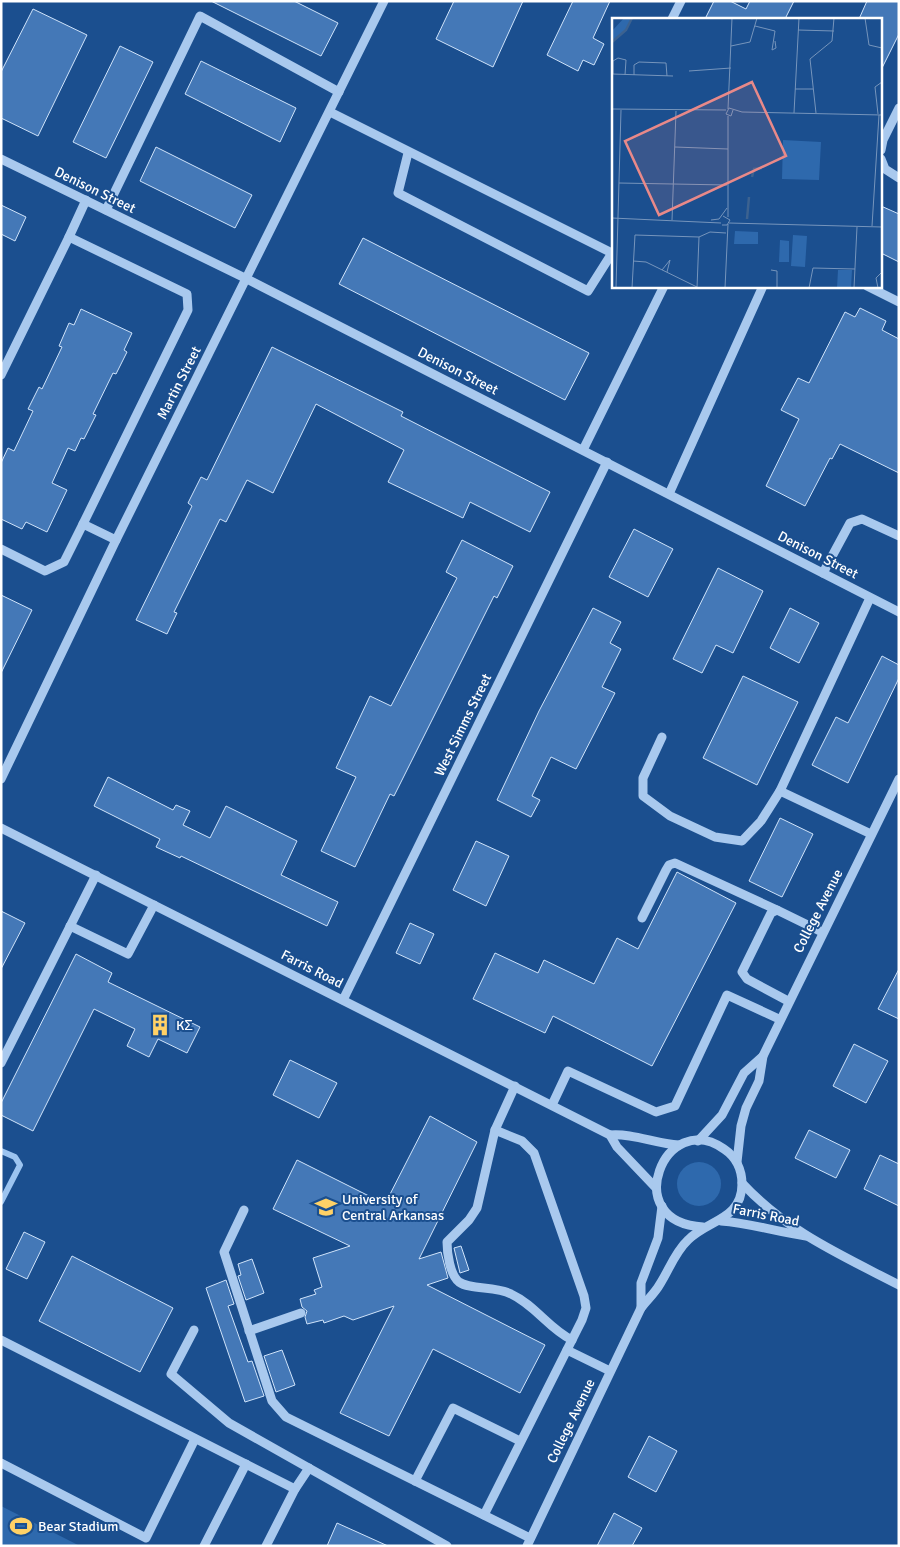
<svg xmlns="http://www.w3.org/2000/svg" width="900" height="1547" font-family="Signika,sans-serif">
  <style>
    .green { fill: #2e69ad }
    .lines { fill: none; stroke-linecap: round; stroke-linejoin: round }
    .stream { stroke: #9cc4f0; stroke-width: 6 }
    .building { fill: #4478b7; stroke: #cfe3fa }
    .minor { stroke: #a9c9ee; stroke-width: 9 }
    .labels { text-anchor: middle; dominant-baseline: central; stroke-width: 4; stroke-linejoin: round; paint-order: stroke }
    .street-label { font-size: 14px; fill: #fff; stroke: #1b4f8f }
    .poi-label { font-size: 14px; fill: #fff; stroke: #1b4f8f; text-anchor: start }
    .inset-river { fill: none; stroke: #3c6290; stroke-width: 2.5 }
    .inset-road { fill: none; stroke: #7695bc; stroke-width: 1 }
    .view { fill: #e88989; fill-opacity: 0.15; stroke: #e88989; stroke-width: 2.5 }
    .inset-edge { fill: none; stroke: #fff; stroke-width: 2.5 }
  </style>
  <rect width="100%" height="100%" fill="#1b4f8f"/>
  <g class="green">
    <circle cx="699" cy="1184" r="22"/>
    <polygon points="1,1506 80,1546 1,1546"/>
  </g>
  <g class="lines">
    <polyline class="stream" points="1,1151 15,1157 20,1165 1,1202"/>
  </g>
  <g class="building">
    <polygon points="211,1 294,1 338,23 321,56"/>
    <polygon points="454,1 523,1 493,67 436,39"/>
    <polygon points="573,1 610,1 593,38 604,44 594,65 583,60 578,71 547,55"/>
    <polygon points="714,1 730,1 746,9 750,1 794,1 785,19 705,19"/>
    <polygon points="867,1 899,1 899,34 881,70 881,19 859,19"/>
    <polygon points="33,9 87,35 38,136 1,118 1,72"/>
    <polygon points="120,46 153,62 106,158 73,142"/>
    <polygon points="201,61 296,108 280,142 185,94"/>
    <polygon points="156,147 252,195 235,228 140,181"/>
    <polygon points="1,205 26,217 15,241 1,234"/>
    <polygon points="881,206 899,214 899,262 881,253"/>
    <polygon points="363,238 589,353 565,400 339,284"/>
    <polygon points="860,308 886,321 882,330 899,339 899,473 840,444 832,459 830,458 805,506 766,486 799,419 781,410 798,378 809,383 845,312 855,317"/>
    <polygon points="81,309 132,333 124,350 127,352 116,374 113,373 93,414 96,415 84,439 81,438 75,451 68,448 52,483 67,490 47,532 26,522 22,529 1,519 1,463 8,448 14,451 33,411 28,409 39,387 42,389 62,347 59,346 69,323 74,325"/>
    <polygon points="272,347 403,412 401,416 550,492 530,532 470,502 463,518 388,482 404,450 316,404 273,493 247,480 226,522 220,519 174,612 177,613 167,634 136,620 192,506 188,503 201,477 207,480"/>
    <polygon points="634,529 673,549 648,597 609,577"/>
    <polygon points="462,540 513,566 497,598 494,596 394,796 390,794 355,867 321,851 356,777 336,768 370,696 391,706 457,578 446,572"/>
    <polygon points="718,568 763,591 733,653 716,645 702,673 673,659"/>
    <polygon points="1,595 32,610 1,673"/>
    <polygon points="593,608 621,622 610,643 621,649 602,687 615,693 576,769 551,757 532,796 540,800 531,817 497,800 539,711"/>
    <polygon points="790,608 819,623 799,663 770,648"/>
    <polygon points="882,656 899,665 899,678 848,783 812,765 836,717 848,723"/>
    <polygon points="743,676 798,702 757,785 703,758"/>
    <polygon points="108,777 173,810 176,805 190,811 183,825 210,838 226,806 297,841 281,875 338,902 327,926 181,856 180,858 156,847 160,839 94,806"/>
    <polygon points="780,818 813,834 782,897 749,881"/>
    <polygon points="476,841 509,856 486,906 453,890"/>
    <polygon points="677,872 736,903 652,1066 553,1016 545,1033 473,999 495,953 538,973 544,960 594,984 617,938 638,949"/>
    <polygon points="1,911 25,923 1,969"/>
    <polygon points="410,923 434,934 420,964 396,953"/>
    <polygon points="76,954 112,973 108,982 200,1027 187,1053 158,1039 149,1057 127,1046 135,1029 94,1009 33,1131 1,1115 1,1103"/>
    <polygon points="899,969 899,1019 878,1009"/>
    <polygon points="854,1044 888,1061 866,1103 833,1086"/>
    <polygon points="290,1060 337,1083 319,1118 273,1095"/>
    <polygon points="430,1116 477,1142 419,1259 441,1252 448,1278 427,1285 545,1345 520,1393 433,1349 389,1436 340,1413 394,1306 353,1320 344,1316 324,1323 323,1320 307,1324 305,1317 307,1311 302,1307 300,1299 316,1294 314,1290 322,1287 313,1258 350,1246 273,1209 297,1160 385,1204"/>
    <polygon points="809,1130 850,1150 836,1178 795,1158"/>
    <polygon points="880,1155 899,1164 899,1206 864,1189"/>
    <polygon points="24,1232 45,1242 27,1279 6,1269"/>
    <polygon points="461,1246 469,1270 460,1273 454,1248"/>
    <polygon points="72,1256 173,1308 140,1372 39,1321"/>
    <polygon points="252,1259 264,1293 246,1300 238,1276 241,1275 238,1264"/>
    <polygon points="226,1280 234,1304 228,1306 248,1362 252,1361 264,1396 245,1402 206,1288"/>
    <polygon points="282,1350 295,1385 276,1392 264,1356"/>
    <polygon points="649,1436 677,1451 656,1492 628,1477"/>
    <polygon points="614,1513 642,1528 632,1546 597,1546"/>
    <polygon points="337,1523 388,1546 327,1546"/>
  </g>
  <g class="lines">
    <g class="minor">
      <polyline points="672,19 681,1"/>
      <polyline points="330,112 614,254"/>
      <polyline points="881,150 883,140 899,108"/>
      <polyline points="408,153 398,193 588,291 612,253"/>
      <polyline points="1,159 247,279 899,612"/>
      <polyline points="881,159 885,169 899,178"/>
      <polyline points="86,200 69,237 187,294 188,310 83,524 116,540"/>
      <polyline points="106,210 200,16 339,92"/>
      <polyline points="867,286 899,302"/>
      <polyline points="1,375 69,237"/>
      <polyline points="583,450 664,286"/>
      <polyline points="669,494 763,286"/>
      <polyline points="1,549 45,571 64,562 83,524"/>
      <polyline points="823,573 850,523 862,519 899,536"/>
      <polyline points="870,598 780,791 871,834"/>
      <polyline points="662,737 643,778 643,796 670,816 715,837 742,841 761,821 780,791"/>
      <polyline points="1,779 116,540 384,1"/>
      <polyline points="1,828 610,1135 617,1147 656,1188"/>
      <polyline points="642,918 666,870 669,865 675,863 777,910"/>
      <polyline points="70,926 128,954 154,905"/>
      <polyline points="343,1000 607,462"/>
      <polyline points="788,1001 747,979 742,972 771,913 777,910 822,932"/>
      <polyline points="1,1063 96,875"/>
      <path d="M515,1086L495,1130L477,1208L469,1220L447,1242C447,1253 450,1275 459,1282C470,1290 496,1286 511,1294C535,1305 549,1329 572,1340"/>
      <polyline points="552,1105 568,1071 656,1112 675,1106 727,995 779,1019"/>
      <path d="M610,1135C633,1133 656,1144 679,1145"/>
      <polyline points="698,1141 722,1115 744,1073 763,1056"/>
      <polyline points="737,1162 741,1126 746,1108 759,1081 763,1056 899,779"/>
      <path d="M742,1183C786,1231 841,1255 899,1285"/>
      <polyline points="244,1210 224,1252 272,1401 286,1417 530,1538"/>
      <path d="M721,1221C750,1223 777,1232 806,1236"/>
      <polyline points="641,1308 641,1283 658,1238 662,1206"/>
      <polyline points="194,1330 171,1374 229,1423 447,1546"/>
      <polyline points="249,1331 301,1313"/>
      <polyline points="1,1340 295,1489"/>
      <polyline points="567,1350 610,1371"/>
      <polyline points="1,1463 146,1538 195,1439"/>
      <polyline points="415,1481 453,1408 520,1441"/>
      <polyline points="484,1515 582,1320 586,1308 584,1296 534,1153 522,1141 495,1130"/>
      <polyline points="204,1546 246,1464"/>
      <polyline points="266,1546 295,1489 309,1468"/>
      <path d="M527,1546L641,1308C647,1300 655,1293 660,1284C669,1270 675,1252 688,1240C707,1220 742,1220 742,1184C742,1170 736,1157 724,1149C665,1107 618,1223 703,1227"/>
    </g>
  </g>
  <defs>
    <g id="building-bare" transform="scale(1.725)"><path d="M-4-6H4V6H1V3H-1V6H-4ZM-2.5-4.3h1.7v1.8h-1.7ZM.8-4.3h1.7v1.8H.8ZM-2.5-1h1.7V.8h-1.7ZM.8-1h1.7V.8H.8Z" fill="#ffd166" stroke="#1b4f8f" stroke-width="2.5" paint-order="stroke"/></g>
    <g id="university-bare" transform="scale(1.725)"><path d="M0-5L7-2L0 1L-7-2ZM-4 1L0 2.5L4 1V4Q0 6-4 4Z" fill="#ffd166" stroke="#1b4f8f" stroke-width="2.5" paint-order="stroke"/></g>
    <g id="stadium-bare" transform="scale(1.725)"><path d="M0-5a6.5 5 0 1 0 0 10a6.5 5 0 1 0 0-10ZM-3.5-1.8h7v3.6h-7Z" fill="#ffd166" stroke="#1b4f8f" stroke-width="2.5" paint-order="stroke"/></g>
  </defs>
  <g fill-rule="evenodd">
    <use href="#building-bare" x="160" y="1025"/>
    <use href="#university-bare" x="326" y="1207"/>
    <use href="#stadium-bare" x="21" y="1526"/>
  </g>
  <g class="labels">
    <g class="street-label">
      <text transform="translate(95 190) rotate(26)">Denison Street</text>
      <text transform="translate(458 371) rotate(27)">Denison Street</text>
      <text transform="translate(179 383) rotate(-63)">Martin Street</text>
      <text transform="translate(818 555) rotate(27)">Denison Street</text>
      <text transform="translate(463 725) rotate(-64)">West Simms Street</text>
      <text transform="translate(818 911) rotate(-63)">College Avenue</text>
      <text transform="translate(312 969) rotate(27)">Farris Road</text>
      <text transform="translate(766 1215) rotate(11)">Farris Road</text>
      <text transform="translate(571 1421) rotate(-64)">College Avenue</text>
    </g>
    <g class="poi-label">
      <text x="176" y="1025">KΣ</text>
      <text x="342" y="1199">University of<tspan x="342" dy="16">Central Arkansas</tspan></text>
      <text x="38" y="1526">Bear Stadium</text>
    </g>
  </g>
  <g transform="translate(612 18)">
    <rect width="270" height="270" fill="#1b4f8f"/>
    <path d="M12,0H20L14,12L0,24V13ZM171,122L209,124L207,162L170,161ZM123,213L146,214V226H122ZM181,217L195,218L193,249L179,248ZM168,222L177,223V244H167ZM226,252H240L239,270H225Z" fill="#2e69ad"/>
    <path class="inset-river" d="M0,24L14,12L20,0M140,159L142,151L150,150M135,201L137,179"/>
    <path class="inset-road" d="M253,0L257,27L270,30M143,8L163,13L160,32L164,30L163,23M186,12L222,13M119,28L138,24L145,0M77,53L119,50M0,56L61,58M1,56V43L6,40L14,42L13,57M22,57V47L27,44L54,45L55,58M183,71H201M0,91L114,92M116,91L120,0M121,92L119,98L114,96L117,90L130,94L270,97M182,95L187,0M204,95L198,41L220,23L222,0M266,96L263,69L270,64M116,98V199M63,129L116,131M7,165L115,167M0,200L109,205M60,202L64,93M99,202L107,201L115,190M117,205L270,209M110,207H115L118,202L111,198M260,208L267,97M21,243L34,244L85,269M50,252L58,242L55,254M159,252L165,253V270M4,270L9,92M20,270L23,217L87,219L98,214L114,215M85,270L87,219M113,270L116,206M197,270L201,250L243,251M242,270L245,209M266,270L264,260L270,254"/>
    <path class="view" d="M140,64L174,138L47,197L13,123Z"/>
    <rect width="270" height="270" class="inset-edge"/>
  </g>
  <rect width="900" height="1547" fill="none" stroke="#ffffff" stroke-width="5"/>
</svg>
